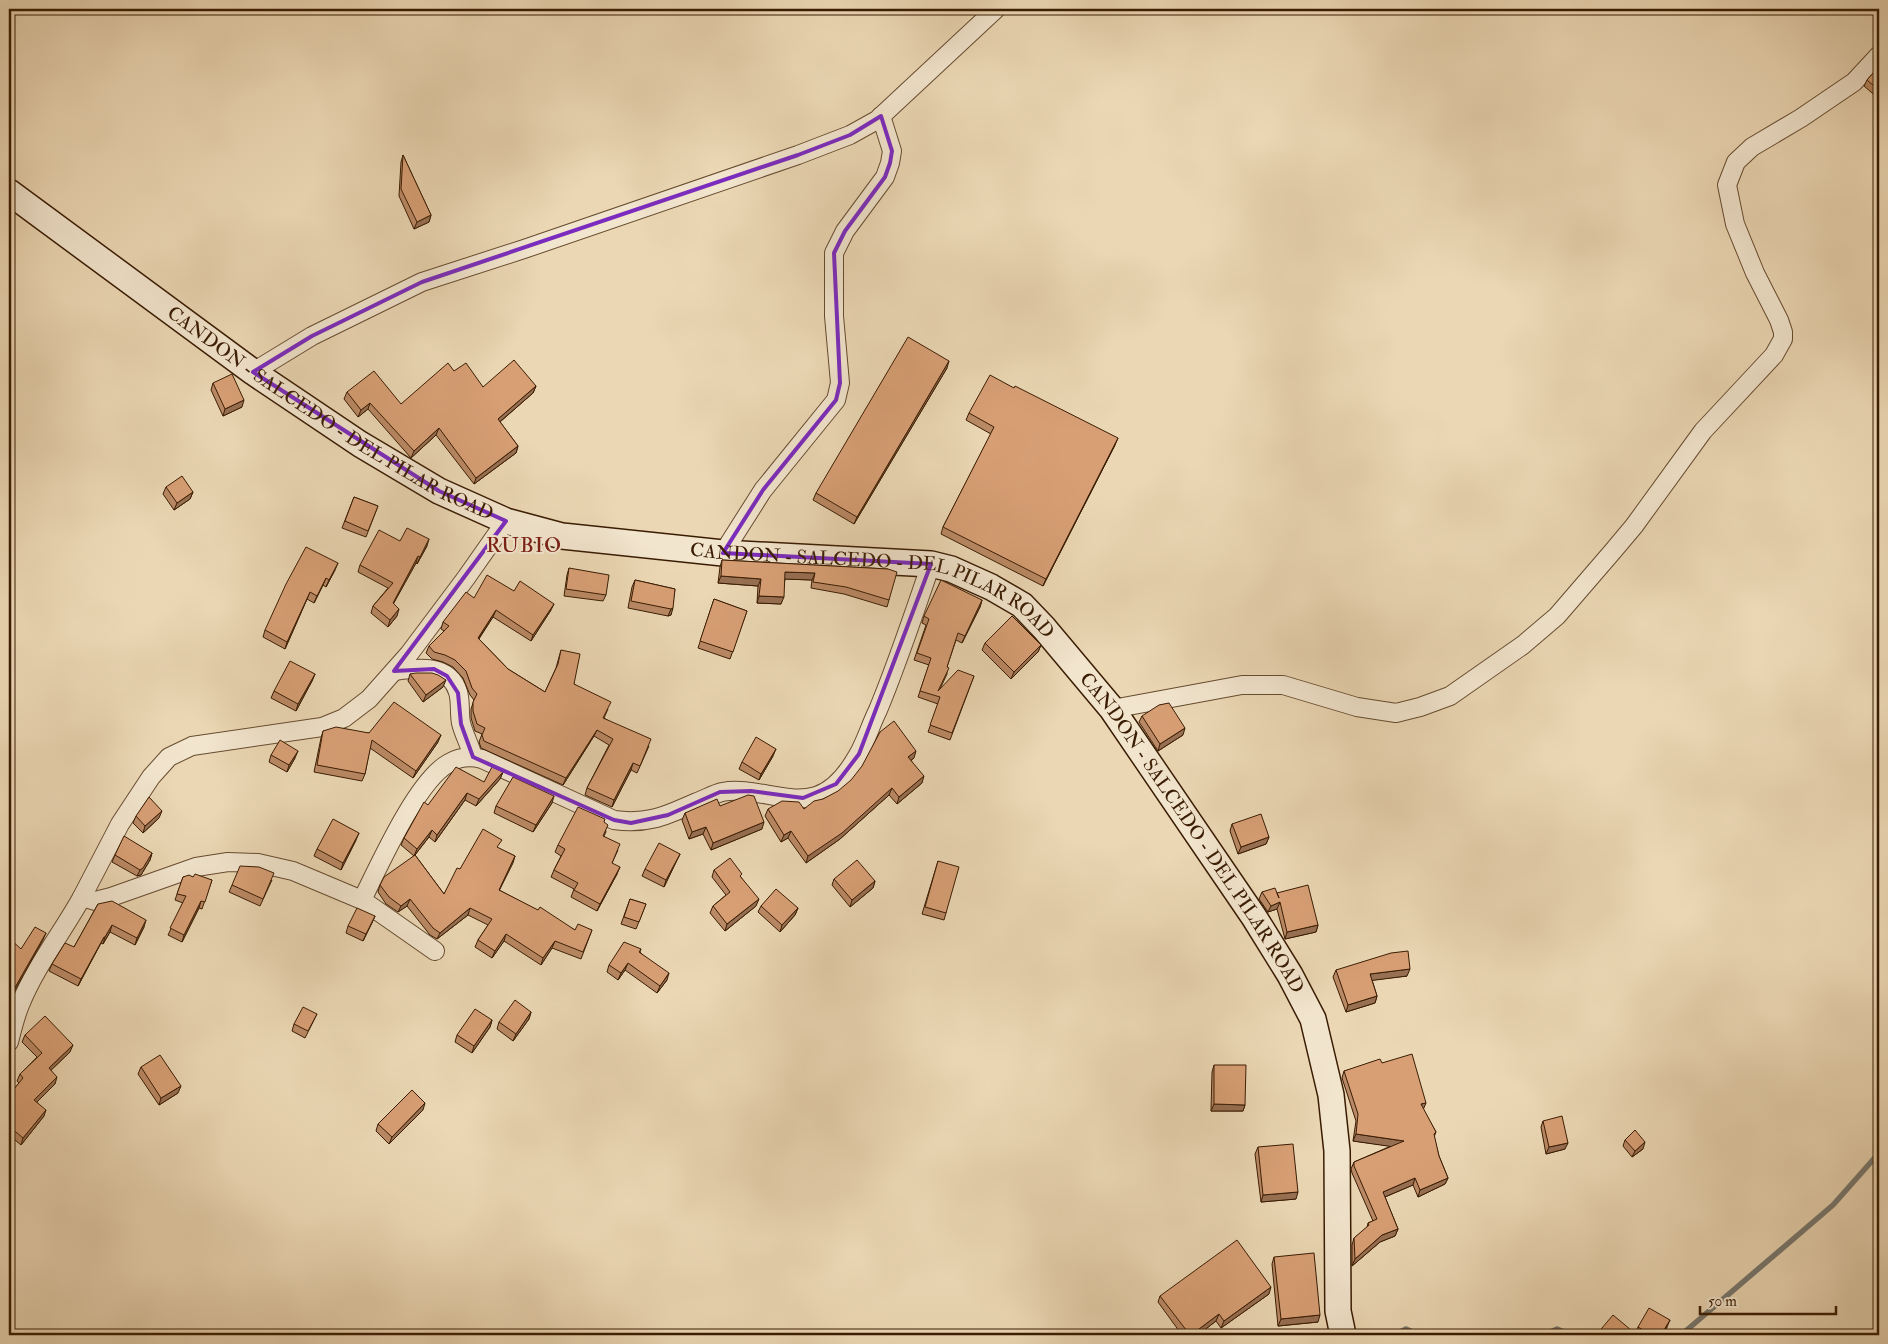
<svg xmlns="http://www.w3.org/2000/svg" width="1888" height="1344" font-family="'IM FELL Double Pica',serif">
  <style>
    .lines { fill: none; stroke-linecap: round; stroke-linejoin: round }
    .stream { stroke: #777870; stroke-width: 5.5 }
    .minor-casing { stroke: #664b2f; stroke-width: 20 }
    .secondary-casing { stroke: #3a1c03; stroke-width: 28 }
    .minor { stroke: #f2e5ce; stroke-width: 18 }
    .secondary { stroke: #f2e5ce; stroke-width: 25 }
    .wall { fill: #ba8965; stroke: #3a1c03 }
    .shaded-wall { fill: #976f52; stroke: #3a1c03 }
    .building { fill: #d89f75; stroke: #3a1c03 }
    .marked { fill: none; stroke: #7b2cbf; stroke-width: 4; stroke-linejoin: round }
    .labels { text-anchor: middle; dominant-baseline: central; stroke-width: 4; stroke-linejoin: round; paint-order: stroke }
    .street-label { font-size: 19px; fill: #3a1c03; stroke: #f2e5ce }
    .quarter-label { font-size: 21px; letter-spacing: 1px; fill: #7a1f14; stroke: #f2e5ce }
  </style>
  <rect width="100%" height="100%" fill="#ebd7b4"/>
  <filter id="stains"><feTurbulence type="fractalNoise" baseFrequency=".004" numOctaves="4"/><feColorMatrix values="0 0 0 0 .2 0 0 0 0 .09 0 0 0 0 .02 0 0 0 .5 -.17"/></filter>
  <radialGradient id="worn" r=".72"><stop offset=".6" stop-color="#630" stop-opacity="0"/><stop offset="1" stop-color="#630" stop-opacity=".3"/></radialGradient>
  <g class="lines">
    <g class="stream">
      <polyline points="1394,1335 1406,1329 1415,1333 1417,1335"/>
      <polyline points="1544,1335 1557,1329 1571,1335"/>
      <polyline points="1681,1335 1833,1205 1879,1153"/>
    </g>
    <g class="minor-casing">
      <g id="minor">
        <polyline points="253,372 312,336 422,282 524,249 798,155 850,135 877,120 996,9"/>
        <polyline points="723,553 763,490 836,400 840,383 834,316 834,253 845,231 885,177 890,163 892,151 881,116"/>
        <path d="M394,671C417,668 449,663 458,692C461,702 459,713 461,723C464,735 470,745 473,757"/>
        <polyline points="1112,709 1242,685 1283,685 1357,707 1396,713 1420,707 1450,696 1523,645 1557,616 1613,551 1634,526 1703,431 1774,355 1783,339 1783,332 1779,320 1755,273 1735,224 1727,185 1736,162 1752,147 1801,118 1854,82 1879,55"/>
        <polyline points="82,897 120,824 151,777 169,757 192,746 322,727 344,718 369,699 409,654 466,578 506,521"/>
        <path d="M362,900C379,866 417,780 449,763C459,757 471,756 482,759L614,820C648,825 667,815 697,802C705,799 714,794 722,792C754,786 786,805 816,796C835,790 849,771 858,755C866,741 871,724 878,710C898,662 914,613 931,564"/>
        <path d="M9,1042C12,1030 15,1017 20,1005C35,967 62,933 82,897L95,901L111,897L196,867L228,862L258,863L293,871L362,900L435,951"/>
      </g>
    </g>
    <g class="secondary-casing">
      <g id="secondary">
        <path id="s1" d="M9,192L253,372L360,444L439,491L506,521L562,536L723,553L931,564L951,569L991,587L1022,605L1044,628L1112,709L1254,917L1290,975L1313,1019L1331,1095L1337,1151L1338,1311L1343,1335"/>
      </g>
    </g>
    <use href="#minor" class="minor"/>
    <use href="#secondary" class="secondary"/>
  </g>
  <g class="wall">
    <polygon points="1879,66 1879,99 1864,86 1867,80"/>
    <polygon points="403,155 431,215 429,222 414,229 399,196 401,162"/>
    <polygon points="947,368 854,524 813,500 816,493"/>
    <polygon points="454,371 483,387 536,386 533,393 500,422 518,446 516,453 474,484 436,435 411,458 368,409 358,417 344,399 347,392 401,404"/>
    <polygon points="213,383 242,407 223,416 211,390"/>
    <polygon points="969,413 1115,445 1043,586 941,534 943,527 991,434 966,420"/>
    <polygon points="166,487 193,492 190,499 174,510 163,494"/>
    <polygon points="354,497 378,506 366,537 342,528"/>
    <polygon points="400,541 427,546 417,564 416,563 393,604 397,616 388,627 371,613 373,606 388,588 358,572 360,565"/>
    <polygon points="722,560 888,569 889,600 887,607 844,594 811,588 812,580 785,579 781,604 757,603 758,586 718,583 720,567"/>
    <polygon points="569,568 606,595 603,601 564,596 567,575"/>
    <polygon points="335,570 326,587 323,585 314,603 307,599 285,649 263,637 265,630"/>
    <polygon points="635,580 675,589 671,615 668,616 628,608 632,587"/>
    <polygon points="514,591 551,610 531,641 493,617 479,639 508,669 545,692 556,668 559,657 561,650 574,684 608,709 604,718 649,746 637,773 631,770 612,807 585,795 587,788 609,745 594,736 563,785 481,748 479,742 482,734 475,731 471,718 471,709 474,700 470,695 463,678 453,667 443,662 432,659 426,653 429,646 444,631 441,629 443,622 474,598"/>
    <polygon points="714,599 747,611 730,659 698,648"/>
    <polygon points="982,600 980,607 962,643 956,640 947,667 947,674 940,689 974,676 950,740 928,732 938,704 918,697 929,665 914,660 926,625 922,623 924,616"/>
    <polygon points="985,643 1041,645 1038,652 1011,679 982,650"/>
    <polygon points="315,674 312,681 296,711 271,698 274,691"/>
    <polygon points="410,674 443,687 423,702 408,681"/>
    <polygon points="1142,716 1183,735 1158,751 1139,722"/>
    <polygon points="323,731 369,733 438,742 413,778 370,748 365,774 362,781 314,772 321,738"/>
    <polygon points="271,755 295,758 287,772 269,762"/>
    <polygon points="773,756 759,780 739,769 742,762"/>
    <polygon points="914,758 911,760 922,783 897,804 889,795 840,839 806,863 788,838 781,842 765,816 768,809 804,809 823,799"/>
    <polygon points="503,772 500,779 476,806 465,800 435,842 429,837 415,855 444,894 460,869 498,848 515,856 499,890 575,930 592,930 581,959 552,948 541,965 504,941 492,958 475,947 478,940 488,925 468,915 437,939 430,935 407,906 398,912 386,904 378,892 380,885 414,856 401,845 404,838 428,805 484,782"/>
    <polygon points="552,803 533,832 494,813 496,806"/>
    <polygon points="720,806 762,829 711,850 703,834 689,839 682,820 685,813"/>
    <polygon points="136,816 159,818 143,833 133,823"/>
    <polygon points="604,822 606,832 604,836 618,850 612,863 617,874 597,911 571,897 574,889 551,877 554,870 561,856 555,852 558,845"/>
    <polygon points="1232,824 1269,837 1266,844 1238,854 1230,831"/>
    <polygon points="356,840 341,870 314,856 317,849"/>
    <polygon points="152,853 150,860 141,875 137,876 112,862 115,855"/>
    <polygon points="680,854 677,860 664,887 642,876 645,869"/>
    <polygon points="938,861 946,913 944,920 922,914"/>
    <polygon points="714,870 741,877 756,906 725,931 710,913 713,906 726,895 712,877"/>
    <polygon points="183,877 193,877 212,880 202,909 199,908 182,942 168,935 183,903 175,900"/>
    <polygon points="834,879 875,881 873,888 850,907 832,885"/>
    <polygon points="272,880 260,906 229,892 232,885"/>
    <polygon points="1262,892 1277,894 1318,925 1316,932 1285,939 1277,909 1268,912 1259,899"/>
    <polygon points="630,899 646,904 636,929 621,924"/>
    <polygon points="98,904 144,927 135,945 110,932 103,944 101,943 78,986 49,971 52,964 74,947"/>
    <polygon points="761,906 798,908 795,915 780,932 758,912"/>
    <polygon points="375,916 363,941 346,933 348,926"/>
    <polygon points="641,949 640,952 667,980 657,993 625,970 618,980 607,972 609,965"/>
    <polygon points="1336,970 1407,976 1372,980 1377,996 1375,1003 1346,1012 1333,977"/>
    <polygon points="531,1012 529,1019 513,1041 497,1029 499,1022"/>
    <polygon points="317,1014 305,1038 292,1031 294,1024"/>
    <polygon points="492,1020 490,1027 472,1053 455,1042 457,1035"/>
    <polygon points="25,1035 70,1052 51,1070 55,1084 37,1102 44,1116 21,1145 9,1135 9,1095 19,1083 17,1081 20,1074 37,1057 22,1042"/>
    <polygon points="1382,1063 1423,1109 1436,1132 1434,1137 1439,1156 1448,1178 1445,1184 1418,1197 1413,1185 1385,1197 1398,1229 1395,1236 1380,1242 1352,1266 1352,1245 1354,1238 1367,1228 1368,1223 1373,1221 1352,1173 1351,1169 1354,1162 1391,1146 1353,1141 1356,1121 1342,1078 1344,1071"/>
    <polygon points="1214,1065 1245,1105 1243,1111 1211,1111 1212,1072"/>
    <polygon points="141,1067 178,1093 159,1105 138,1074"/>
    <polygon points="423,1110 389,1144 376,1131 378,1124"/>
    <polygon points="1543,1121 1565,1149 1546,1154 1541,1127"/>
    <polygon points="1625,1140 1643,1149 1632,1157 1623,1146"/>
    <polygon points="1258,1147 1296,1199 1261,1202 1255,1154"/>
    <polygon points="1274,1257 1318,1322 1278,1326 1272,1264"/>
    <polygon points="1269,1294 1221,1328 1216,1321 1198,1335 1182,1335 1158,1302 1160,1296"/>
    <polygon points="1638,1327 1667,1327 1663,1335 1596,1335 1635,1334"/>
  </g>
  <g class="shaded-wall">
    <polygon points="431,215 429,222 414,229 417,222"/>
    <polygon points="949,361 947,368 854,524 857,517"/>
    <polygon points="536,386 533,393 495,426 498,419"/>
    <polygon points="244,400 242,407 223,416 225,409"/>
    <polygon points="370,403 368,409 358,417 361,410"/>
    <polygon points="439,428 436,435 411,458 414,451"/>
    <polygon points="1118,438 1115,445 1043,586 1046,579"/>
    <polygon points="518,446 516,453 474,484 476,478"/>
    <polygon points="193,492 190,499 174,510 177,503"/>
    <polygon points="429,539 427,546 417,564 420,557"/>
    <polygon points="418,556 416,563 390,610 393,603"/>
    <polygon points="338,563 335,570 326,587 329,580"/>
    <polygon points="785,572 815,573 812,580 783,579"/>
    <polygon points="721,576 761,579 758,586 718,583"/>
    <polygon points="326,578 323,585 314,603 317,596"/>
    <polygon points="310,592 307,599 285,649 287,642"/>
    <polygon points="759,596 784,597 781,604 757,603"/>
    <polygon points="982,600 980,607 962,643 965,636"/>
    <polygon points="554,604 551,610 531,641 533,635"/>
    <polygon points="673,608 671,615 668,616 671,609"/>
    <polygon points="399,609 397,616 388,627 390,620"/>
    <polygon points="496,610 493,617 475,644 478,638"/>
    <polygon points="1041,645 1038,652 1011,679 1014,672"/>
    <polygon points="315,674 312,681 296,711 298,704"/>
    <polygon points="446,680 443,687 423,702 426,695"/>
    <polygon points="1185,728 1183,735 1158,751 1160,744"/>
    <polygon points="597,730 594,736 563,785 566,778"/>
    <polygon points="441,735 438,742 413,778 416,771"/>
    <polygon points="776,749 773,756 759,780 761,774"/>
    <polygon points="298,751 295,758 287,772 289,765"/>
    <polygon points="916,751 914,758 906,764 908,757"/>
    <polygon points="633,763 631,770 612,807 614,800"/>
    <polygon points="503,772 500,779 476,806 479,799"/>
    <polygon points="924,776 922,783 897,804 899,797"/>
    <polygon points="892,788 889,795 840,839 806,863 808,856"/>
    <polygon points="467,793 465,800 435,842 437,835"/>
    <polygon points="554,796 552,803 533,832 536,825"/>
    <polygon points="162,811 159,818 143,833 145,826"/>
    <polygon points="764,822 762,829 711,850 713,843"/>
    <polygon points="706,827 703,834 689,839 692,832"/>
    <polygon points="432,830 429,837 414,856 417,849"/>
    <polygon points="791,831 788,838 781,842 784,835"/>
    <polygon points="359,833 356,840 341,870 343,863"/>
    <polygon points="1269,837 1266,844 1238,854 1241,847"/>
    <polygon points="152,853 150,860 141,875 137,876 140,870"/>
    <polygon points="680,854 677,860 664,887 666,880"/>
    <polygon points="515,856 513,863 496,897 499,890"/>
    <polygon points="620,867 617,874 597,911 600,904"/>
    <polygon points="875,881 873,888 850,907 852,900"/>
    <polygon points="410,899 407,906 398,912 401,906"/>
    <polygon points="759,899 756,906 725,931 727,924"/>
    <polygon points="201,901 199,908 182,942 184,935"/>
    <polygon points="1280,902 1277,909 1268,912 1271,906"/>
    <polygon points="470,908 468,915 437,939 440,933"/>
    <polygon points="798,908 795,915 780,932 782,925"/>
    <polygon points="375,916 372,923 363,941 366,934"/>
    <polygon points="146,920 144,927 135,945 137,938"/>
    <polygon points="112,925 110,932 103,944 105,937"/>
    <polygon points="1318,925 1316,932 1285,939 1287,932"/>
    <polygon points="46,933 43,940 9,1001 9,998"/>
    <polygon points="506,934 504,941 492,958 495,951"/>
    <polygon points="104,937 101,943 78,986 81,979"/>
    <polygon points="555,941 552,948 541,965 543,958"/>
    <polygon points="628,963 625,970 618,980 621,973"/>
    <polygon points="1410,969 1407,976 1368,981 1370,974"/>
    <polygon points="669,973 667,980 657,993 660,986"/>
    <polygon points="1377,996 1375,1003 1346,1012 1348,1005"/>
    <polygon points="531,1012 529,1019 513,1041 516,1034"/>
    <polygon points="492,1020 490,1027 472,1053 474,1046"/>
    <polygon points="73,1045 70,1052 46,1075 49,1068"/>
    <polygon points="57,1077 55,1084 32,1107 34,1100"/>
    <polygon points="181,1086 178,1093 159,1105 161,1098"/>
    <polygon points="425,1103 423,1110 389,1144 392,1137"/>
    <polygon points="1426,1103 1423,1110 1421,1104"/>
    <polygon points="1214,1104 1245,1105 1243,1111 1211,1111"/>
    <polygon points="46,1110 44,1116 21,1145 23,1138"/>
    <polygon points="1356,1134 1404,1141 1401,1148 1353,1141"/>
    <polygon points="1645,1142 1643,1149 1632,1157 1635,1151"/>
    <polygon points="1568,1143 1565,1149 1546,1154 1549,1147"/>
    <polygon points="1415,1178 1413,1185 1380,1199 1383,1192"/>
    <polygon points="1448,1178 1445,1184 1418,1197 1420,1190"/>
    <polygon points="1298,1192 1296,1199 1261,1202 1263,1195"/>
    <polygon points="1398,1229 1395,1236 1380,1242 1352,1266 1355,1259 1382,1235"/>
    <polygon points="1271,1287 1269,1294 1221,1328 1224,1321"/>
    <polygon points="1219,1314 1216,1321 1198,1335 1191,1335"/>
    <polygon points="1320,1315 1318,1322 1278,1326 1281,1319"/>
    <polygon points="1670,1320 1667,1327 1663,1335 1661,1335"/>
  </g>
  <g class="building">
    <polygon points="1879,66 1879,90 1867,80"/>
    <polygon points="403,155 431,215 417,222 401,189"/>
    <polygon points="908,337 949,361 857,517 816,493"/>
    <polygon points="514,360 536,386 498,419 518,446 476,478 439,428 414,451 370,403 361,410 347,392 374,371 401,404 448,363 454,371 466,363 483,387"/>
    <polygon points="232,374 244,400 225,409 213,383"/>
    <polygon points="990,375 1014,388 1015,386 1118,438 1046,579 943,527 994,427 969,413"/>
    <polygon points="182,476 193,492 177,503 166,487"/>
    <polygon points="354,497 378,506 368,531 345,521"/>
    <polygon points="407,528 429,539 420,557 418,556 393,603 399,609 390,620 373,606 393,583 360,565 379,530 400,541"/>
    <polygon points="306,547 338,563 329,580 326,578 317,596 310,592 287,642 265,630 286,584"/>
    <polygon points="722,560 888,569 897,572 889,600 846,587 813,582 815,573 785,572 784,597 759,596 761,579 721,576"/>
    <polygon points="569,568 609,575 606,595 566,589"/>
    <polygon points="487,575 514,591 520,581 554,604 533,635 496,610 478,638 508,669 545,692 558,664 561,650 580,654 574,684 611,702 603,718 651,739 640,766 633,763 614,800 587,788 613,739 597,730 566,778 484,741 482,735 485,728 477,724 473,711 473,702 477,694 472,688 466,671 455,660 445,655 434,652 429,646 449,626 443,622 466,592 474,598"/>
    <polygon points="635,580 675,589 673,608 671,609 631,601"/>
    <polygon points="941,580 982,600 965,636 958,633 947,667 949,668 938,691 958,670 974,676 952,733 930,725 940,697 920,691 931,658 917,653 929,619 924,616"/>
    <polygon points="714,599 747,611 733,652 700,641"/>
    <polygon points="1012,616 1041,645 1014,672 985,643"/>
    <polygon points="290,661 315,674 298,704 274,691"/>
    <polygon points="416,673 432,673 438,675 446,680 426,695 410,674"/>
    <polygon points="394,702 441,735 416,771 372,740 365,774 317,765 323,731 336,727 369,733"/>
    <polygon points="1169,703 1185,728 1160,744 1142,716 1159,705"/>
    <polygon points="894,721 916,751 908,757 924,776 899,797 892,788 842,833 808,856 791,831 784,835 768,809 782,801 799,802 804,809 814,801 823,799 838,791 851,780 862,766 880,732"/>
    <polygon points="756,737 776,749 761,774 742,762"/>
    <polygon points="280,740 298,751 289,765 271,755"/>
    <polygon points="456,767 484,782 492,767 503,772 479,799 467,793 437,835 432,830 417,849 404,838 424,802 428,805"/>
    <polygon points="513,777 554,796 536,825 496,806"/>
    <polygon points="748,795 754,796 764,822 713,843 706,827 692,832 685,813 717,799 720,806"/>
    <polygon points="149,797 162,811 145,826 136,816"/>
    <polygon points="578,807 605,819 604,822 608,825 603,836 620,844 612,863 620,867 600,904 574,890 578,883 554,870 565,849 558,845"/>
    <polygon points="1261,814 1269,837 1241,847 1232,824"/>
    <polygon points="333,819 359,833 343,863 317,849"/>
    <polygon points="483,829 502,840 497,847 515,856 499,890 538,910 540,907 575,930 578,924 592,930 583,952 555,941 543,958 506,934 495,951 478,940 492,919 470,908 440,933 433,928 410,899 401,906 389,897 380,885 384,877 415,855 444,894 457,868 460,869"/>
    <polygon points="124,836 152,853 143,868 140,870 115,855"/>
    <polygon points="659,843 680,854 666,880 645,869"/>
    <polygon points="730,858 742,874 740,876 759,899 727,924 713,906 730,892 714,870"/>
    <polygon points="857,860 875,881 852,900 834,879"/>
    <polygon points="938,861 959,867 946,913 925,907"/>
    <polygon points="240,866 259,867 274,873 263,899 232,885"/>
    <polygon points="195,874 212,880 205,902 201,901 184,935 170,928 186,896 177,894 183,877 189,875 193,877"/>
    <polygon points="1308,885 1318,925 1287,932 1280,902 1271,906 1262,892 1275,888 1279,898 1277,893"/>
    <polygon points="776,889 798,908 782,925 761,906"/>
    <polygon points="630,899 646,904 639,922 624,917"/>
    <polygon points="112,901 146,920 137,938 112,925 105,937 104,937 81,979 52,964 65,943 74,947 98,904"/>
    <polygon points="357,908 375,916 366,934 348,926"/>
    <polygon points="35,927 46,933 9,998 9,938 21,949"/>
    <polygon points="624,942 641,949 639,952 669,973 660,986 628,963 621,973 609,965"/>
    <polygon points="1408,951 1410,969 1370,974 1377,996 1348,1005 1336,970 1391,953"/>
    <polygon points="515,1000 531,1012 516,1034 499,1022"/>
    <polygon points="303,1007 317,1014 308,1031 294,1024"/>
    <polygon points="475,1009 492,1020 474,1046 457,1035"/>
    <polygon points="45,1016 73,1045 49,1068 57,1077 34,1100 46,1110 23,1138 9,1126 9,1095 23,1078 20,1074 42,1053 25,1035"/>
    <polygon points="1412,1054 1426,1103 1421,1104 1436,1132 1434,1134 1439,1156 1448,1178 1420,1190 1415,1178 1383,1192 1398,1229 1382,1235 1355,1259 1354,1238 1369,1225 1368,1223 1377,1219 1354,1166 1354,1162 1404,1141 1356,1134 1358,1114 1344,1071 1380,1059 1382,1063"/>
    <polygon points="160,1055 181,1086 161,1098 141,1067"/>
    <polygon points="1214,1065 1246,1065 1245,1105 1214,1104"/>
    <polygon points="412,1090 425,1103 392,1137 378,1124"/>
    <polygon points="1562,1116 1568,1143 1549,1147 1543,1121"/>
    <polygon points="1635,1130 1645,1142 1635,1151 1625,1140"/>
    <polygon points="1293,1144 1298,1192 1263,1195 1258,1147"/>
    <polygon points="1237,1240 1271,1287 1224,1321 1219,1314 1191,1335 1190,1335 1160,1296"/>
    <polygon points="1314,1253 1320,1315 1281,1319 1274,1257"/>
    <polygon points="1649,1308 1670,1320 1661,1335 1651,1335 1638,1327"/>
    <polygon points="1613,1315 1637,1335 1596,1335"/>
  </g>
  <path class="marked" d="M881,116L892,151L890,163L885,177L845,231L834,253L840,383L836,400L763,490L723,553L931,564L859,754L836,784L803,798L751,791L720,792L668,815L631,823L614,820L473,757L461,724L458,693L447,676L434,669L394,671L506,521L439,491L253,372L312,336L422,282L798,155L850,135Z"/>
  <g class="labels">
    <g class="street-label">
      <text stroke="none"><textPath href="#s1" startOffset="391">CANDON - SALCEDO - DEL PILAR ROAD</textPath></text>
      <text stroke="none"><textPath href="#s1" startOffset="976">CANDON - SALCEDO - DEL PILAR ROAD</textPath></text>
      <text stroke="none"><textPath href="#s1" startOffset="1411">CANDON - SALCEDO - DEL PILAR ROAD</textPath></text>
    </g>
    <g class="quarter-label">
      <text x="524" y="545">RUBIO</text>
    </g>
  </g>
  <rect width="1888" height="1344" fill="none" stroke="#ebd7b4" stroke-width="30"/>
  <rect x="10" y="10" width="1868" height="1324" fill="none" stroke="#3a1c03" stroke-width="2.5"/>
  <rect x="15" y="15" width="1858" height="1314" fill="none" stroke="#3a1c03"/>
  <path d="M1700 1306v8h136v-8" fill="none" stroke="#3a1c03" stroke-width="2.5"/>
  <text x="1708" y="1306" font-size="15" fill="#3a1c03" stroke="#f2e5ce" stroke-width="4" paint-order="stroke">50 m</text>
  <rect width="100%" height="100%" filter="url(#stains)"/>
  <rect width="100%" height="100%" fill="url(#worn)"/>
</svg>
